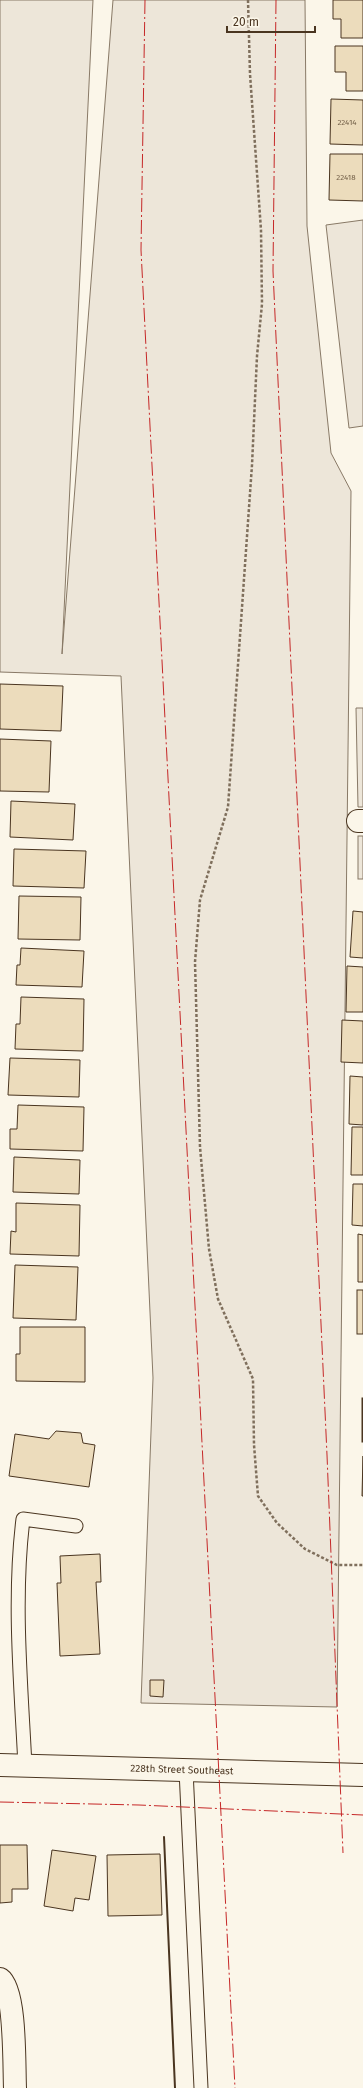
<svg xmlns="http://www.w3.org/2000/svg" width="363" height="2088" font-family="'Fira Sans',sans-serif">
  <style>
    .green { fill: #ede6d9; stroke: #887966 }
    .building { fill: #ecdcbc; stroke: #4a3520 }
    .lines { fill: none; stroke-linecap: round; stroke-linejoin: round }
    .lane-casing { stroke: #4a3520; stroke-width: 15 }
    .street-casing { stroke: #4a3520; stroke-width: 24 }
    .secondary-casing { stroke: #4a3520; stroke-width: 24 }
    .path { stroke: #7f6f5c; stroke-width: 2.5; stroke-dasharray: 3 2; stroke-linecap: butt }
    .lane { stroke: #fbf6e9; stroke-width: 13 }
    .street { stroke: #fbf6e9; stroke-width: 22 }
    .secondary { stroke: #fbf6e9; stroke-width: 22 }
    .wall { stroke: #4a3520; stroke-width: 2 }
    .power { stroke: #c62828; stroke-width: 1; stroke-dasharray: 14 3 2 3; stroke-linecap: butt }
    .labels { text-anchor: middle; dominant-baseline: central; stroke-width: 3; stroke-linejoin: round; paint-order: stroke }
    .number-label { font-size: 8px; fill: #725f47 }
    .street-label { font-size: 10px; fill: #4a3520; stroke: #fbf6e9 }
  </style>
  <rect width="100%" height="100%" fill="#fbf6e9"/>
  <g class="green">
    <polygon points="0,0 93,0 62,654 113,0 305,0 307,226 331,453 351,491 337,1707 141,1703 153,1378 121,676 0,672"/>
    <polygon points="363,220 363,426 349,428 326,225"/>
    <polygon points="356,708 363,708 363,807 358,807"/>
    <rect x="358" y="836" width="5" height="43"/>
  </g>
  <g class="building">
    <polygon points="333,0 363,0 363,38 341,38 341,19 333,19"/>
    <polygon points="335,46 363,46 363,91 346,91 346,72 335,72"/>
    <polygon points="331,99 363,100 363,145 330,144"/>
    <polygon points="330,154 363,154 363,201 329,200"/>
    <polygon points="0,684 63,686 61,731 0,729"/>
    <polygon points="0,739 51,741 49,792 0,791"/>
    <polygon points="11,801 75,804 73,840 10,837"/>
    <polygon points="14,849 86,851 84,888 13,886"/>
    <polygon points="19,896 81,897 80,940 18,939"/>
    <polygon points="353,911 363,912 363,958 350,957"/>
    <polygon points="21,948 84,951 82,987 16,985 17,965 20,965"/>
    <polygon points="347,966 363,967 363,1012 346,1012"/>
    <polygon points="21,997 84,999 83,1051 15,1049 16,1024 20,1024"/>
    <polygon points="342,1020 363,1021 363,1063 341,1062"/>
    <polygon points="10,1058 80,1060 79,1097 8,1095"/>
    <polygon points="350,1076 363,1077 363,1125 349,1124"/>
    <polygon points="18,1105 84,1107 83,1151 10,1149 10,1129 17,1129"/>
    <polygon points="352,1127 363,1127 363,1175 351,1175"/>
    <polygon points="14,1157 80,1160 79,1194 13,1192"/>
    <polygon points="353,1184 363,1184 363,1226 352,1225"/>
    <polygon points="16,1203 80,1205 79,1256 10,1254 11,1231 16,1232"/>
    <polygon points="358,1234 363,1235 363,1282 358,1282"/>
    <polygon points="15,1265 78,1267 76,1320 13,1318"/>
    <rect x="357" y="1290" width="6" height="44"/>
    <polygon points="20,1327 85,1327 85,1382 16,1381 16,1354 20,1354"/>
    <rect x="362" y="1398" width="1" height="44"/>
    <polygon points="56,1431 81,1433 83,1443 95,1445 89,1487 9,1476 15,1434 49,1439"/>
    <polygon points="363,1456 363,1496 362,1496"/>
    <polygon points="100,1554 101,1582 96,1582 100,1654 60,1656 57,1583 61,1583 60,1556"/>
    <polygon points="150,1680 164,1680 163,1697 150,1696"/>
    <polygon points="0,1845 27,1845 28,1889 12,1889 12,1902 0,1903"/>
    <polygon points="52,1850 96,1856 89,1900 75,1898 73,1911 44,1906"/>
    <polygon points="160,1854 162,1915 108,1916 107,1855"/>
  </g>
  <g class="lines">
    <g class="lane-casing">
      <g id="lane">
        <path d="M25,1766C21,1684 13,1600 23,1519L76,1526"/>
        <polyline points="186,1770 201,2088"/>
      </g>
    </g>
    <g class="street-casing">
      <g id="street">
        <polyline points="358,821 363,821"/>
        <path d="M0,1979C16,1990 14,2067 15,2088"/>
      </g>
    </g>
    <g class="secondary-casing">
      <g id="secondary">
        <path id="s1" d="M0,1765L363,1775"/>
      </g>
    </g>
    <polyline class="path" points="248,0 250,74 261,230 262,304 257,356 252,465 228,807 200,900 195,962 200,1147 209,1249 218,1299 253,1379 254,1445 258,1496 277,1523 305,1549 337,1565 363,1565"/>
    <use href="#lane" class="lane"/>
    <use href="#street" class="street"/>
    <use href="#secondary" class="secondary"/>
    <polyline class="wall" points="164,1837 175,2088"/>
    <g class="power">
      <polyline points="145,0 141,250 235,2088"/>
      <polyline points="276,0 273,271 327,1455 343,1853"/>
      <polyline points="0,1802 139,1805 363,1815"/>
    </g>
  </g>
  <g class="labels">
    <g class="number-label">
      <text x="347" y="122">22414</text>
      <text x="346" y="177">22418</text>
    </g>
    <g class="street-label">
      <text stroke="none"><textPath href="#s1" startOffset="182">228th Street Southeast</textPath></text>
    </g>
  </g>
  <path d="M227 26v6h88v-6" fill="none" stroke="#4a3520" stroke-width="2"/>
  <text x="233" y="26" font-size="12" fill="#4a3520" stroke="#fbf6e9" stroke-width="3" paint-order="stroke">20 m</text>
</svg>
